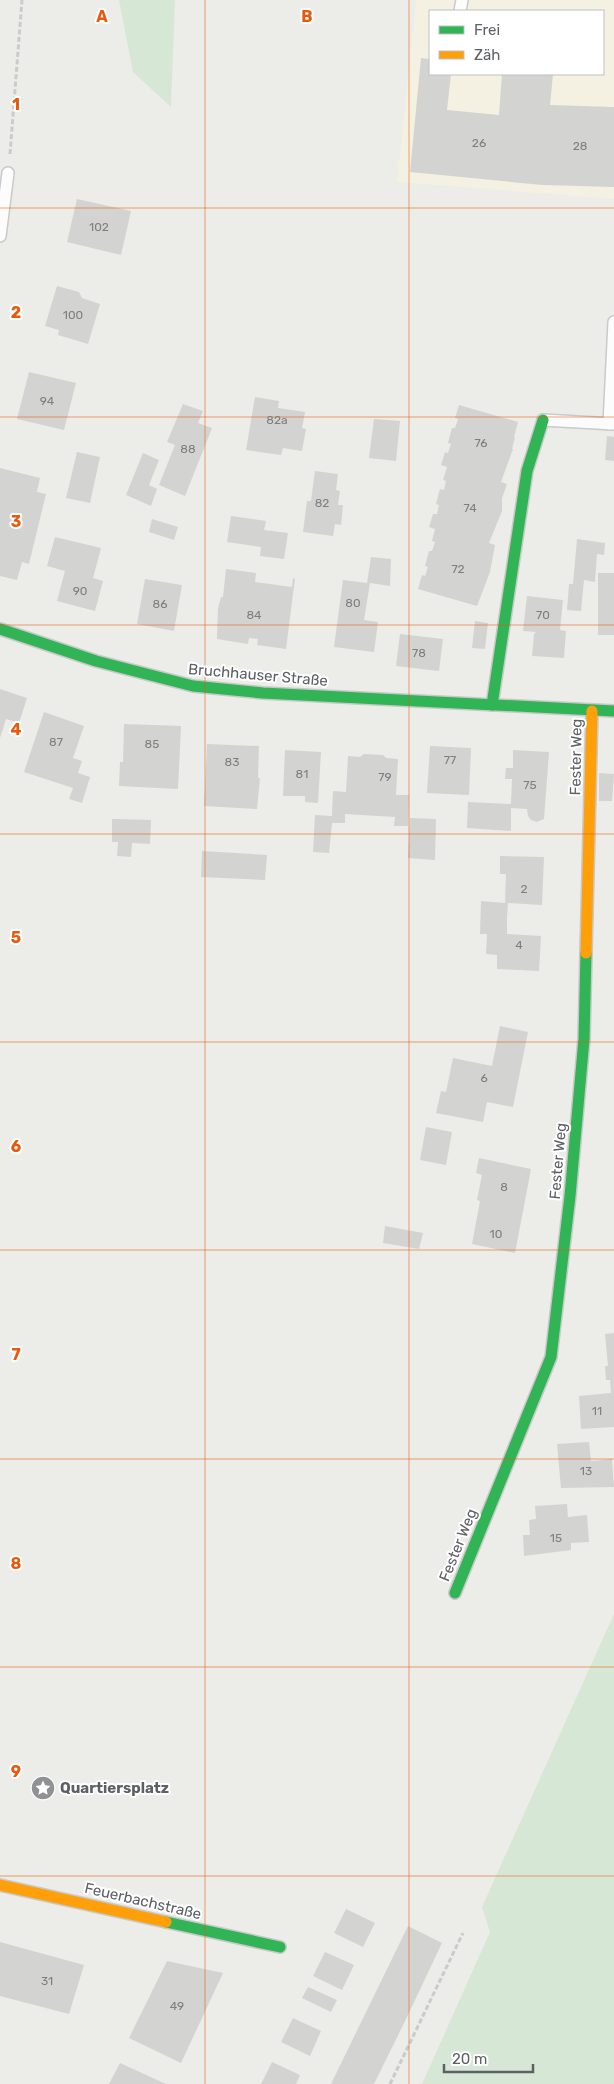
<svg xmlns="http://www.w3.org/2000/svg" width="614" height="2084" font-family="Rubik,sans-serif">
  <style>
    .commercial { fill: #f4f1e2; fill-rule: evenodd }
    .green { fill: #d6e8d5 }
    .building { fill: #d3d3d1 }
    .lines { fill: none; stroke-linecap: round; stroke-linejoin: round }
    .lane-casing { stroke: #c9cac9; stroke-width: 14 }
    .fast-casing { stroke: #c8c8c8; stroke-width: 14 }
    .slow-casing { stroke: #c8c8c8; stroke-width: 14 }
    .path { stroke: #c8cdcb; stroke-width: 3; stroke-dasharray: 5 2.5; stroke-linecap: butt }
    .lane { stroke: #fcfcfc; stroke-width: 11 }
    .fast { stroke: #30b455; stroke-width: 11 }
    .slow { stroke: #ff9f0a; stroke-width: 11 }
    .grid { fill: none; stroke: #e8590c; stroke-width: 1; stroke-opacity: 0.55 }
    .labels { text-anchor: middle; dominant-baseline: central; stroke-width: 4; stroke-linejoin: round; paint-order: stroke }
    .number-label { font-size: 12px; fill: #7c7e81 }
    .street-label { font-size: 15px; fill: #5d6065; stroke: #fff }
    .poi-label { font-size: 15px; font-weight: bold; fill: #5d6065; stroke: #fff; text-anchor: start }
    .grid-label { font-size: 16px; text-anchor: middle; font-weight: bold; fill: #e8590c; stroke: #fff; stroke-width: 4; stroke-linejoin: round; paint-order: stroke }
  </style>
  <rect width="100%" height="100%" fill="#ecece8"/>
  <path class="commercial" d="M416,0H614V199L397,182ZM430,11H603V74H430Z"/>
  <g class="green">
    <polygon points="119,0 175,0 171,107 133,72"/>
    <polygon points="614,1614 614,2084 422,2084 490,1932 482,1907"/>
  </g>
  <g class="building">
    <polygon points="421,58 430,59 430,74 451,74 447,110 499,115 502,74 553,74 550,105 614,107 614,187 542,185 410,172"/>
    <polygon points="77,199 131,211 121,255 67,242"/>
    <polygon points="57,286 79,292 82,298 100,304 88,344 58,335 59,330 45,326"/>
    <polygon points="29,372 76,383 64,430 17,419"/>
    <polygon points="255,397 279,401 278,408 305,412 302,428 306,429 302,451 283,448 281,455 246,450"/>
    <polygon points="183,404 203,411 198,423 212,428 185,496 159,485 175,445 167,442"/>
    <polygon points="459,405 518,422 514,437 515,437 512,449 513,449 501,482 507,484 502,498 502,511 489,543 495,545 490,572 477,606 418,589 422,575 425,576 428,567 425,566 429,551 432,551 435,542 432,541 435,529 429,527 433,514 437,514 439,505 436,504 440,489 444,490 446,481 443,480 447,467 441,465 445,452 448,453 451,444 448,443 452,428 455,428 458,419 455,418"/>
    <polygon points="374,419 400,421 396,461 369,458"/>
    <polygon points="607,436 614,437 614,461 605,460"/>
    <polygon points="77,452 100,457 90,503 66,498"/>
    <polygon points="143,453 159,460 149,485 157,489 151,506 126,495"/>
    <polygon points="0,468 40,478 37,492 46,494 29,564 22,562 17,580 0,576"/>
    <polygon points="315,471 338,474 336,490 340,491 338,505 343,505 341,525 335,524 333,536 303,532 307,501 311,501"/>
    <polygon points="231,516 266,521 264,530 288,533 284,559 260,556 261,547 227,542"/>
    <polygon points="152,519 178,527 174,540 149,532"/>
    <polygon points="55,537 101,548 93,578 103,581 95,611 57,601 65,571 47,566"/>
    <polygon points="577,539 605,543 604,555 597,554 595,582 584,580 581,611 567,610 569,584 573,584"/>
    <polygon points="371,557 391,559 390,586 370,583 364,620 378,622 374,652 334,647 343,580 367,583"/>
    <polygon points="226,569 256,573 255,582 292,587 293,578 295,579 286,649 257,645 258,639 249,638 248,644 217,639 218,608 221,597 223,597"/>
    <rect x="598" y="573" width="16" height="62"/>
    <polygon points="145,579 182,585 174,631 137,624"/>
    <polygon points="527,596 563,600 560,630 566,631 564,658 532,656 534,634 536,632 523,631"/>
    <polygon points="475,621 488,623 485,649 472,648"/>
    <polygon points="400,634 443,639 439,671 396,666"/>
    <polygon points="0,689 27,698 19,723 6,719 0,738"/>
    <polygon points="44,712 84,726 73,758 82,761 78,773 90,777 82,803 69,799 73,788 24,772"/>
    <polygon points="124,724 181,726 178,789 119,786 120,762 123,762"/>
    <polygon points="207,744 259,746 258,778 260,778 257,809 204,806"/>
    <polygon points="430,746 471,748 469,795 427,793"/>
    <polygon points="285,750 321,752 318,803 305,802 305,796 283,796"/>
    <polygon points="513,750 549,752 544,819 537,822 531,820 528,816 527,809 511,808 511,831 467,828 468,802 511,804 512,779 505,779 506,768 513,768"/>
    <polygon points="364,754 383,755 386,758 398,759 396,795 409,795 408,826 394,826 395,817 345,814 345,823 332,823 329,853 313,852 315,815 332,816 333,791 346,792 348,756 360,757"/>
    <polygon points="599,773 614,774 612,801 599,801"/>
    <polygon points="410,818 436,819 435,860 408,858"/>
    <polygon points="112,819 151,820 150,844 132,843 131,857 117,856 118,842 112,842"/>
    <polygon points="202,851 267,855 265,880 201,877"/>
    <polygon points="500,856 544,857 542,905 508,903 507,917 507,934 541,936 539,971 497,969 497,955 486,954 487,934 480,934 481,901 505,903 506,874 500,874"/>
    <polygon points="500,1026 528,1032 513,1107 487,1102 483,1122 436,1113 441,1091 446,1092 453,1058 492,1066"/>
    <polygon points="426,1127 452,1132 446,1165 420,1160"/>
    <polygon points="479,1158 531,1169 515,1253 472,1244 480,1201 477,1200 482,1175 476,1173"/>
    <polygon points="385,1226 423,1233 419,1249 383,1243"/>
    <polygon points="614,1333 614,1427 581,1429 579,1396 611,1393 610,1380 606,1380 605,1366 608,1366 605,1334"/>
    <polygon points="589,1442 591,1461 612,1459 614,1487 561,1488 557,1444"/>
    <polygon points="567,1504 568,1517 587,1515 589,1542 571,1543 571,1550 524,1556 523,1535 530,1535 529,1520 536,1519 535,1506"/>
    <polygon points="346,1909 375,1923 363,1947 334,1933"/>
    <polygon points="408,1926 442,1943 406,2019 374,2084 331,2084"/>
    <polygon points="0,1942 84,1965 69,2014 0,1996"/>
    <polygon points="325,1952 354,1965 342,1990 313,1976"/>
    <polygon points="167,1961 223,1973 181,2063 129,2038"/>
    <polygon points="308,1987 337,2000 331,2012 302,1998"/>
    <polygon points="293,2018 321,2031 310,2056 281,2042"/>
    <polygon points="272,2062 300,2075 296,2084 261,2084"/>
    <polygon points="120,2063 166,2084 109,2084"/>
  </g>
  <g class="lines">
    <g class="lane-casing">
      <g id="lane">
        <polyline points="460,11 462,0"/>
        <polyline points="0,236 8,173"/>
        <polyline points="543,420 614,424"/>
        <polyline points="609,424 614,322"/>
      </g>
    </g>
    <g class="fast-casing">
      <g id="fast">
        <polyline points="0,629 96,661 193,686 263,693 614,711"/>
        <polyline points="492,705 527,471 543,420"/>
        <polyline points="455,1593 551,1357 570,1196 584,1039 586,953"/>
        <polyline points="166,1922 280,1947"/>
      </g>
    </g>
    <g class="slow-casing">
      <g id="slow">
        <polyline points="586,953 592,711"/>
        <polyline points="0,1885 166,1922"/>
      </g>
    </g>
    <g class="path">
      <polyline points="10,154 22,0"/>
      <polyline points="390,2084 463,1933"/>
    </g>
    <use href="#lane" class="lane"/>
    <use href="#fast" class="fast"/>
    <use href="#slow" class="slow"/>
  </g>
  <path class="grid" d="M205,0V2084M409,0V2084M0,208H614M0,417H614M0,625H614M0,834H614M0,1042H614M0,1250H614M0,1459H614M0,1667H614M0,1876H614"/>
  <defs>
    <g id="sight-disc" transform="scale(1.25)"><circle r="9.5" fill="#8f9193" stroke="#fff"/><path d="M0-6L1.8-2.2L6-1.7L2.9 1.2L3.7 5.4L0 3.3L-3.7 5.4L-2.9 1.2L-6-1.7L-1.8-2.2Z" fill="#fff"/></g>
  </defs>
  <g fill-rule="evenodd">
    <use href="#sight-disc" x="43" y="1788"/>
  </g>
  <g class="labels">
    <g class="number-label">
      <text x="479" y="143">26</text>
      <text x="580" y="146">28</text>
      <text x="99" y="227">102</text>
      <text x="73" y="315">100</text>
      <text x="47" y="401">94</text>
      <text x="277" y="420">82a</text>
      <text x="481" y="443">76</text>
      <text x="188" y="449">88</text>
      <text x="322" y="503">82</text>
      <text x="470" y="508">74</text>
      <text x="458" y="569">72</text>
      <text x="80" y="591">90</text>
      <text x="353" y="603">80</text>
      <text x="160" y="604">86</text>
      <text x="254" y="615">84</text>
      <text x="543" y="615">70</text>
      <text x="419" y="653">78</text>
      <text x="56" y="742">87</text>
      <text x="152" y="744">85</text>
      <text x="450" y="760">77</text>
      <text x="232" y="762">83</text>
      <text x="302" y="774">81</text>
      <text x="385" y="777">79</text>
      <text x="530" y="785">75</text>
      <text x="524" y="889">2</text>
      <text x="519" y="945">4</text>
      <text x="484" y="1078">6</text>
      <text x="504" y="1187">8</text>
      <text x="496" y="1234">10</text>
      <text x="597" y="1411">11</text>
      <text x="586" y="1471">13</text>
      <text x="556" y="1538">15</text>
      <text x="47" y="1981">31</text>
      <text x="177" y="2006">49</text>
    </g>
    <g class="street-label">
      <text transform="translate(258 675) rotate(5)">Bruchhauser Straße</text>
      <text transform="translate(576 757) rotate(-89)">Fester Weg</text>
      <text transform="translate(558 1161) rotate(-85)">Fester Weg</text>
      <text transform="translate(458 1545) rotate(-68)">Fester Weg</text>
      <text transform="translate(143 1901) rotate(13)">Feuerbachstraße</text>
    </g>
    <g class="poi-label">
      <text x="60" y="1788">Quartiersplatz</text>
    </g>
  </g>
  <g class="grid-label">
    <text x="102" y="22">A</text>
    <text x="307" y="22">B</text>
    <text x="16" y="110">1</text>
    <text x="16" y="318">2</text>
    <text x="16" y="527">3</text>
    <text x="16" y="735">4</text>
    <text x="16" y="943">5</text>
    <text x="16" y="1152">6</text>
    <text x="16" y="1360">7</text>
    <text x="16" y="1569">8</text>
    <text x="16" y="1777">9</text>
  </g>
  <rect x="429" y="10" width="175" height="65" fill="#ffffff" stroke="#bebfc1"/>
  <rect x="439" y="26" width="25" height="8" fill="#30b455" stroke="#bebfc1"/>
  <text x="474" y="35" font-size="15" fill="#5d6065">Frei</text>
  <rect x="439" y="51" width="25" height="8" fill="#ff9f0a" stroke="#bebfc1"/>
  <text x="474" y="60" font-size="15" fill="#5d6065">Zäh</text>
  <path d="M444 2064v8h89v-8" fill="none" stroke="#5d6065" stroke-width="2.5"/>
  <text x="452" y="2064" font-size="15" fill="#5d6065" stroke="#ffffff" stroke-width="4" paint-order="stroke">20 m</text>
</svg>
